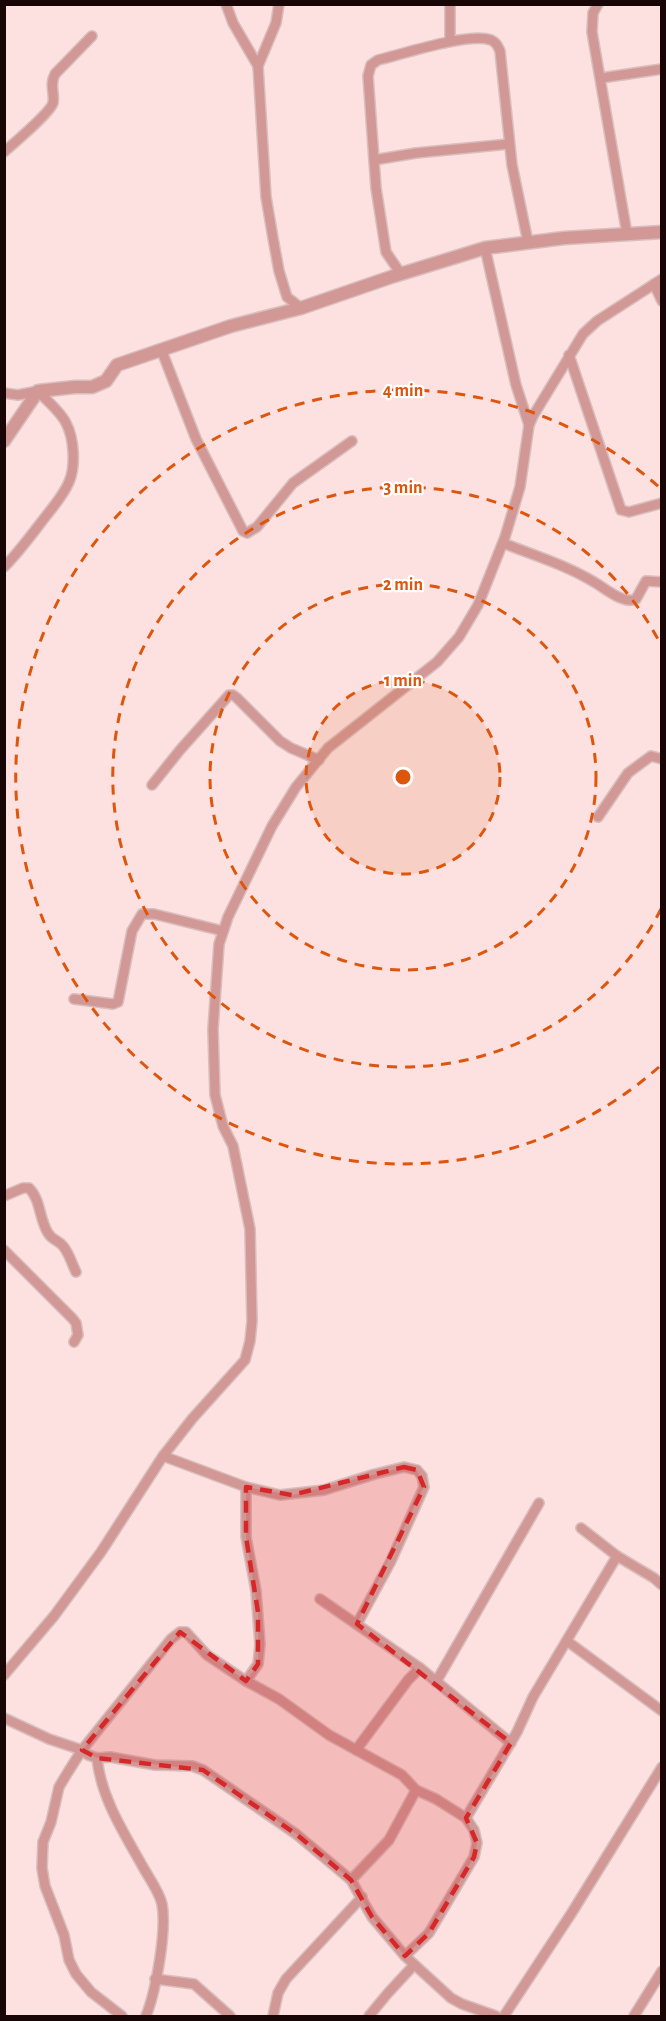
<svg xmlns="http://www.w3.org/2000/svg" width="666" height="2021" font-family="'Alegreya Sans',sans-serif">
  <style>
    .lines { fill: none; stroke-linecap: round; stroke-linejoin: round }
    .minor-casing { stroke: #d8bebd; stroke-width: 12 }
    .tertiary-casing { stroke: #d8bebd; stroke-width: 15 }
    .minor { stroke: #d29896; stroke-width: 9 }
    .tertiary { stroke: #d29896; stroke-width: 12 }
    .marked { fill: #d62828; fill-opacity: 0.2; stroke: #d62828; stroke-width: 4.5; stroke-dasharray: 12 8; stroke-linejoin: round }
    .ring { fill: none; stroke: #de550c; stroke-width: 3; stroke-dasharray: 10 8 }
    .centre { fill: #de550c; stroke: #fff; stroke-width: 3 }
    .ring-label { font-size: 18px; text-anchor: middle; font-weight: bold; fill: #de550c; stroke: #fff; stroke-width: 4.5; stroke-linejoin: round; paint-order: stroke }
  </style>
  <rect width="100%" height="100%" fill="#fce1e0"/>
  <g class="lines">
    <g class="minor-casing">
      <g id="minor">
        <polyline points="226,4 233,23 258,66 266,197 273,238 279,271 287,297 301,308"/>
        <polyline points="450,4 450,41"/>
        <polyline points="598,4 593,13 592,32 627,234"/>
        <polyline points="258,66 276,23 279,4"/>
        <polyline points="601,78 662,69"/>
        <path d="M4,152C14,143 50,113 53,103C55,93 49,85 55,74L92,36"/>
        <polyline points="374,160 416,153 509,144"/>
        <polyline points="485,248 516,385 529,425"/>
        <path d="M401,274L386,252L376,188L368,76L371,65L378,60C403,54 469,32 491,40C496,42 498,46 500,51L512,165L528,242"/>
        <polyline points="654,284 662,301"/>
        <polyline points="161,349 196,439 243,531 247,533 257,527 293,483 352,441"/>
        <polyline points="569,355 621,510 629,512 662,503"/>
        <path d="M4,393L18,395L38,391C46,400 61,412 66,423C74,438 76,466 69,482C64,494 54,506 46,516C32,534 20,551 4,567"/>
        <path d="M503,543C533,555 566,565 594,582C605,588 624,605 636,599L646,581L662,582"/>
        <polyline points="152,785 180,750 229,695 233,695 237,698 280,741 291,748 319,760"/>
        <polyline points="598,817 628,773 651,756 662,759"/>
        <polyline points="74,999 113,1004 118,1002 132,931 142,914 154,914 223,931"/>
        <path d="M4,1196L23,1188H29C41,1200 39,1219 48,1233C52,1240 58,1240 63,1246C69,1253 72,1264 76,1272"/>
        <polyline points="4,1250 72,1318 76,1323 78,1335 74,1342"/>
        <polyline points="163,1456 246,1487 280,1495 324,1490 375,1474 404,1467 417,1470 422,1476 424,1487 391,1561 357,1624"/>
        <polyline points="581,1528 617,1556 654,1578 662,1585"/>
        <polyline points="320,1599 420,1668 511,1743"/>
        <polyline points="567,1641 662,1711"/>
        <polyline points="4,1675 54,1616 101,1552 163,1456 192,1419 245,1360 250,1341 252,1321 250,1229 233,1146 223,1126 215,1095 213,1029 219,944 228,917 272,826 296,787 328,748 437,662 459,637 478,605 505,537 520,487 529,425 533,416 583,334 597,321 662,279"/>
        <polyline points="246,1681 258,1664 260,1644 256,1591 246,1537 246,1487"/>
        <polyline points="436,1682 539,1503"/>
        <polyline points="4,1718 49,1739 82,1750 88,1755 97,1758 110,1757 155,1765 192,1766 203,1770 296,1834 351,1880 372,1917 405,1956 451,1998 462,2004 496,2016"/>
        <polyline points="356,1750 408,1680 420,1668"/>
        <path d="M97,1758C101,1798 124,1833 143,1867C149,1878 159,1891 162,1904C167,1930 156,1991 146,2016"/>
        <polyline points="466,1818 517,1732 533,1697 617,1556"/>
        <polyline points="351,1880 389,1840 416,1790"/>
        <polyline points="155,1979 194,1984 230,2016"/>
        <polyline points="122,2016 91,1992 76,1974 69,1960 64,1935 45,1886 42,1868 43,1842 51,1822 59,1787 68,1772 82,1750 171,1639 180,1632 186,1632 207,1655 246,1681 279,1699 329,1735 402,1775 416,1790 436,1799 466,1818 474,1830 477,1843 474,1857 429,1933 405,1956"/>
        <polyline points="273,2016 278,1993 286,1979 362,1897"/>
        <polyline points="369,2016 388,1993 414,1965"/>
        <polyline points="504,2016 571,1914 662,1767"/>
        <polyline points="634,2016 662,1971"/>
      </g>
    </g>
    <g class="tertiary-casing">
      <polyline id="tertiary" points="4,441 38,391 75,387 92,387 106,381 117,365 231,326 301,308 394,276 485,248 564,238 662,232"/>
    </g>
    <use href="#minor" class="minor"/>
    <use href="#tertiary" class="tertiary"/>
  </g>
  <path class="marked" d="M404,1467L417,1470L424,1487L357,1624L511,1743L466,1818L477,1843L474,1857L429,1933L405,1956L372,1917L351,1880L296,1834L203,1770L97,1758L82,1750L180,1632L246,1681L258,1664V1612L246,1537V1487L292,1495Z"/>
  <circle cx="403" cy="777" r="97" fill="#de550c" fill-opacity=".12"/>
  <g class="ring">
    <circle cx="403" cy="777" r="97"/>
    <circle cx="403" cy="777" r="193"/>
    <path d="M661 909A290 290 0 1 1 661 645"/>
    <path d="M659 1067A387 387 0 1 1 659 487"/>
  </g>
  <circle cx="403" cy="777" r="9" class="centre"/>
  <g class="ring-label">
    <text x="403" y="396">4 min</text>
    <text x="403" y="493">3 min</text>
    <text x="403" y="590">2 min</text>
    <text x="403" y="686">1 min</text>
  </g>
  <rect width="666" height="2021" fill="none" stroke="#180505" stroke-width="12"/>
</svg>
